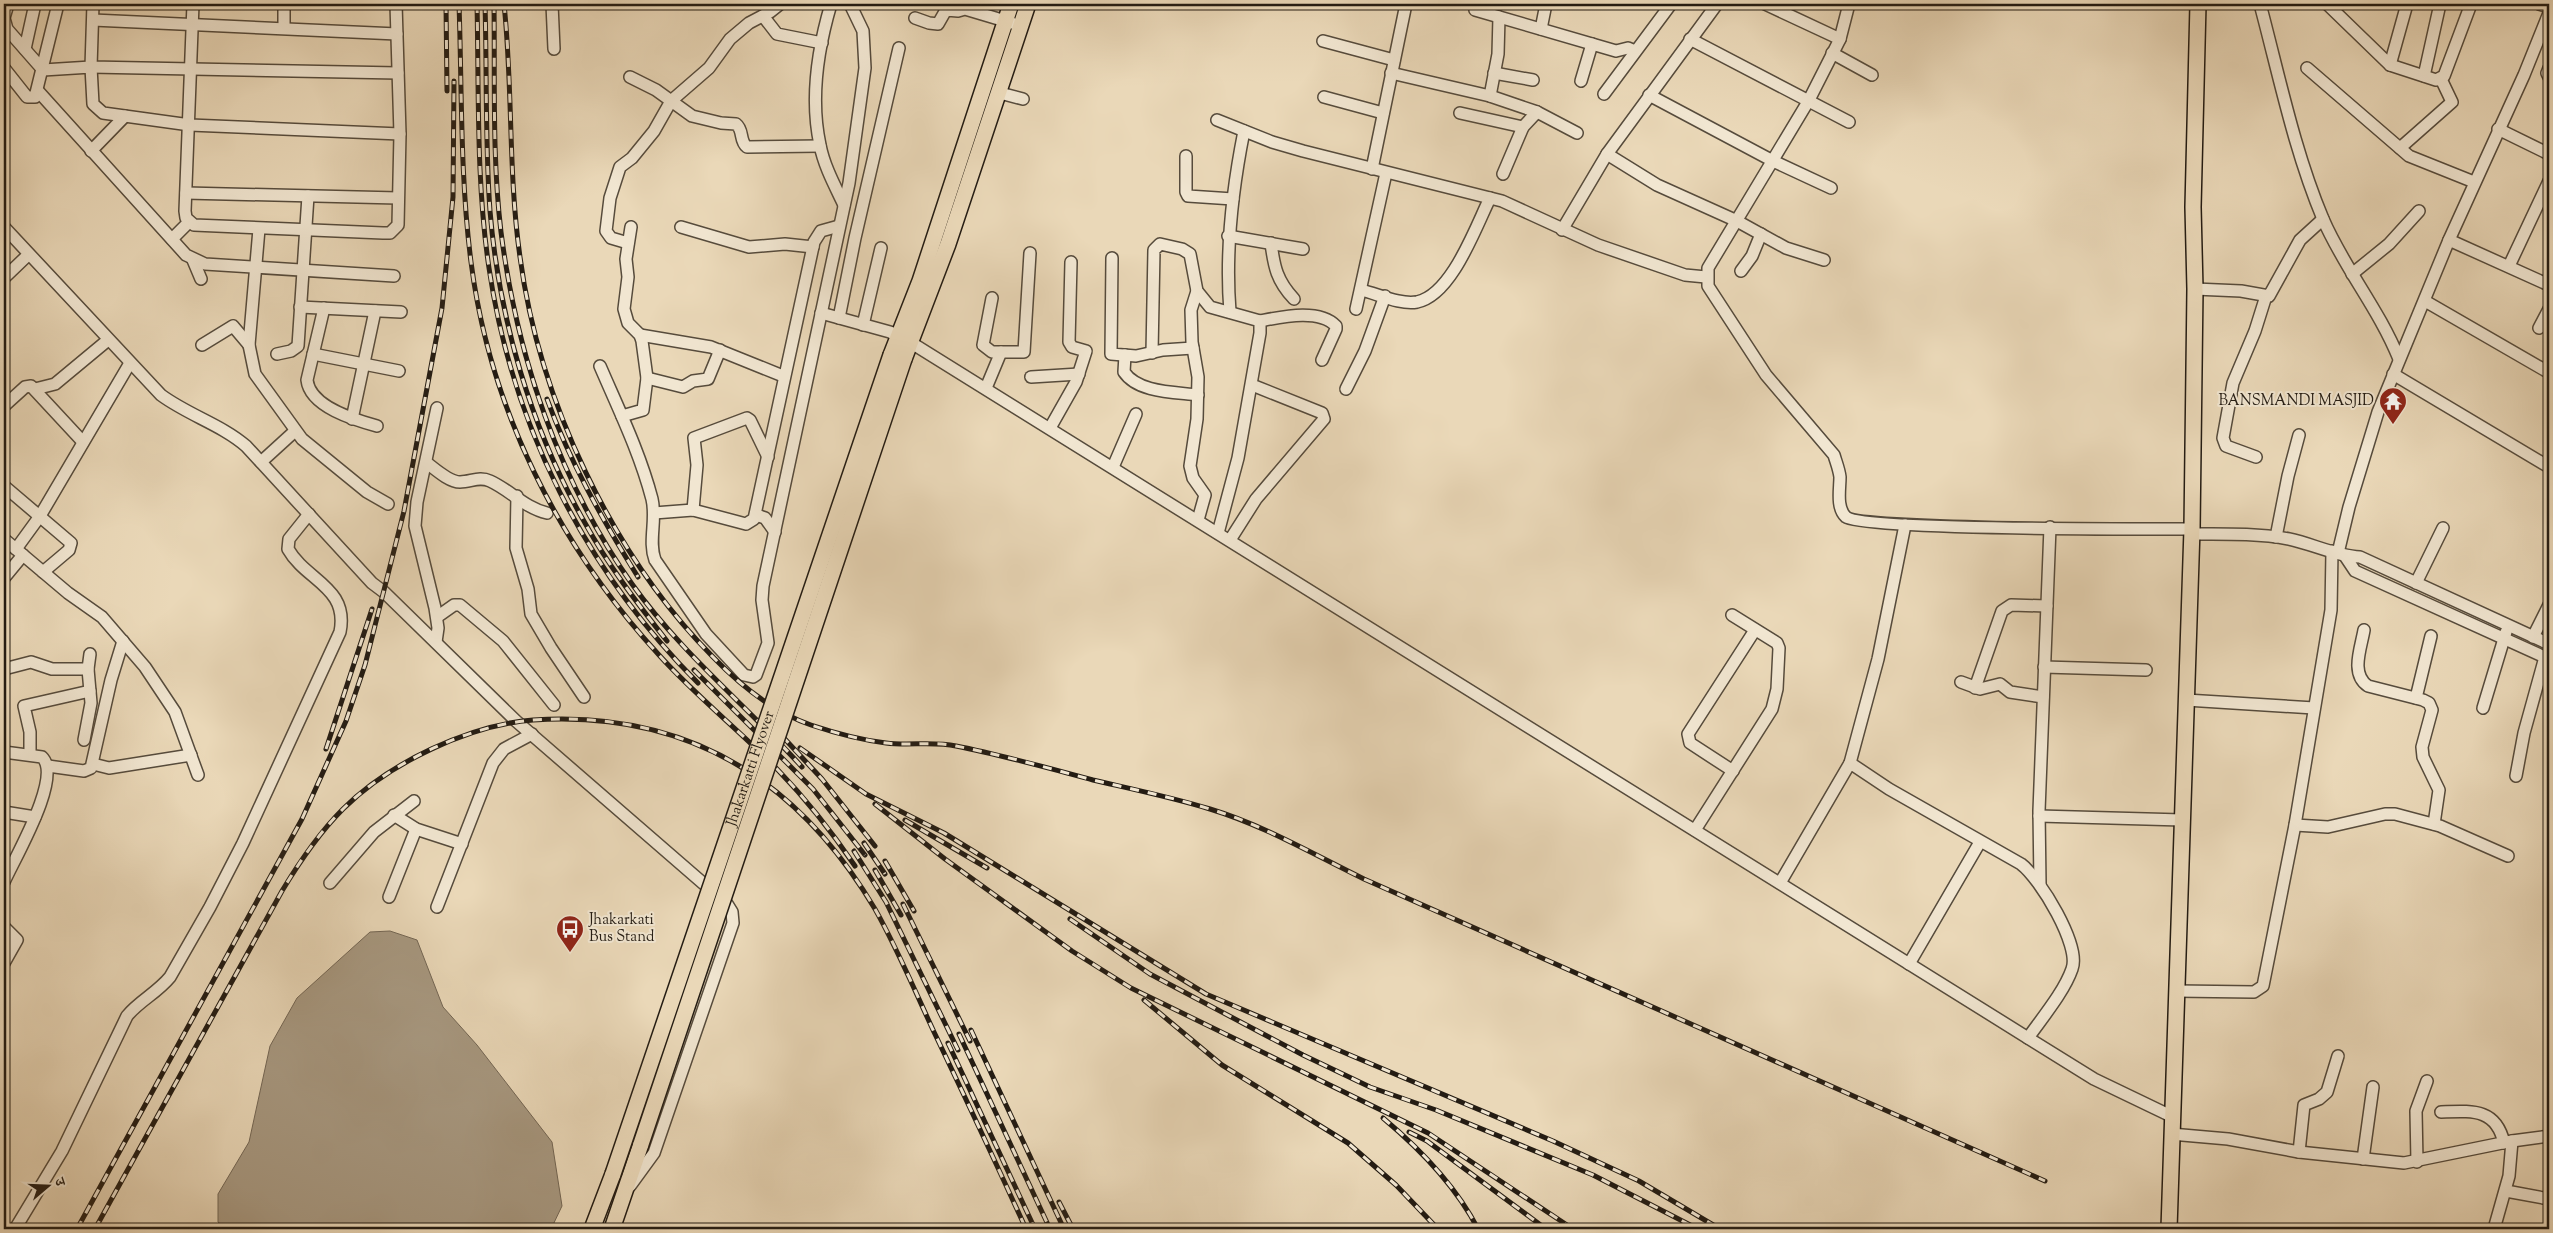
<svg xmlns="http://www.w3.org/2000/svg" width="2553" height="1233" font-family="'Sorts Mill Goudy','Noto Serif Devanagari',serif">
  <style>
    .water { fill: #a79880; stroke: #736654 }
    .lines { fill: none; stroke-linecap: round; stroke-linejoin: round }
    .minor-casing { stroke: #564b3c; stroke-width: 14 }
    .major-casing { stroke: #241c13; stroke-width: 18 }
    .minor { stroke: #f1e6d1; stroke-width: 11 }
    .major { stroke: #ead8b8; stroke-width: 15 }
    .rail-casing { stroke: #241c13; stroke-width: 5 }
    .rail { stroke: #f1e6d1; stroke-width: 3; stroke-dasharray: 9; stroke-linecap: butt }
    .major-bridge-casing { stroke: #241c13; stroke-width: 18; stroke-linecap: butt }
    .major-bridge { stroke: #ead8b8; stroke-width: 15 }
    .labels { text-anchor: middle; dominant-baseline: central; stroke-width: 4; stroke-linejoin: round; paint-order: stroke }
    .poi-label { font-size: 15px; fill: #241c13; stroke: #f1e6d1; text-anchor: end }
    .street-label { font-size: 15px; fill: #241c13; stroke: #f1e6d1 }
  </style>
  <rect width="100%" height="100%" fill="#ead8b8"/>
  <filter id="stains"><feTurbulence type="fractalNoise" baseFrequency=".004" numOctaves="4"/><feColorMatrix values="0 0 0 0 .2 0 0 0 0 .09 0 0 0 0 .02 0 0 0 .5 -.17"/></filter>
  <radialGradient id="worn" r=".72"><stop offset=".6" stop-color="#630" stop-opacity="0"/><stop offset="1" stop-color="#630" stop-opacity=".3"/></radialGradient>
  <polygon class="water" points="390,931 417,940 443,1007 477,1045 552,1142 562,1206 551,1229 465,1229 401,1224 367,1229 227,1229 218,1222 218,1194 249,1142 270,1046 297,998 370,932"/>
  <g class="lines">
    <g class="minor-casing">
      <g id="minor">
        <polyline points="8,4 4,18 7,29 43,70 91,67 93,104 103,113 190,125 400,134"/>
        <polyline points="93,4 91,67 398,73"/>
        <polyline points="193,4 185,211 186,218 194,225 383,233 390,233 398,225 400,134 396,4"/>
        <polyline points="284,4 284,28"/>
        <polyline points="552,4 554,49"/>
        <path d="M831,4C818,48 810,99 820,145C824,166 835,186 844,205"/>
        <polyline points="1765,4 1840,39"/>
        <path d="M1849,4L1840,39L1809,100L1708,268V286L1766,375L1834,455C1836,462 1839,469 1840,477C1840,489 1836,508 1846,517C1863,530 2148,529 2192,529"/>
        <path d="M2260,4C2279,75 2294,150 2323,219C2344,268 2379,309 2399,359"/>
        <polyline points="2327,4 2390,65 2436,80 2444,76 2471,4"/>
        <polyline points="2539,4 2549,7"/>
        <polyline points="1475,10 1616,51 1628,48 1635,51"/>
        <polyline points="763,16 777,34 822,43"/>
        <polyline points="915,18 929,23 938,24 946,10 958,11 965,9 1012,23"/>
        <polyline points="93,20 397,34"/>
        <polyline points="1541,29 1546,4"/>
        <polyline points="1690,39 1849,122"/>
        <polyline points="1323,41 1394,60"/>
        <polyline points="25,49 35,4"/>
        <polyline points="1832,53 1872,75"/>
        <polyline points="2390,65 2407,4"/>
        <polyline points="4,68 27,97 35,97 58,4"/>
        <polyline points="2307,68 2409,156 2474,182"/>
        <polyline points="2549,68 2547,73 2549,77"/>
        <polyline points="1391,73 1490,96 1537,112 1577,133"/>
        <polyline points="1494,73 1533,80"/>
        <polyline points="2424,76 2440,4"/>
        <path d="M630,77L656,90L692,116L721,123L736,124C744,130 739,141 747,147L820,146"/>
        <polyline points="1581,81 1592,44"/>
        <polyline points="38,91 186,255 205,264 394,276"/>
        <polyline points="1000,93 1023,99"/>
        <polyline points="1604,94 1671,4"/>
        <polyline points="1649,95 1773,161 1831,188"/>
        <polyline points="1490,96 1498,54 1499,17"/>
        <polyline points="1324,97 1383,113"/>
        <polyline points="1460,113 1523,127"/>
        <polyline points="1217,120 1272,142 1303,151 1502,201 1598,245 1685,275 1706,277"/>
        <polyline points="2498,129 2549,154"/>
        <polyline points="2400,148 2452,102 2441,79"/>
        <polyline points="91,151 125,116"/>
        <polyline points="1607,154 1657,185 1737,221 1786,248 1824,260"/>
        <polyline points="1186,156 1186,192 1188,196 1233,199"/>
        <polyline points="1372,169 1406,4"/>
        <polyline points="1503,174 1523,127 1537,112"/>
        <polyline points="186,193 398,198"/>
        <path d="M4,227L161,395C188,415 222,425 246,446L372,583L384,592L516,721L727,904L732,912L733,923L654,1153L630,1186"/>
        <polyline points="681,227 749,247 785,244 813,247"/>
        <polyline points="259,229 249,345 255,374 302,439 367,492 388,504"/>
        <polyline points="1562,230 1607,154 1717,4"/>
        <polyline points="1228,236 1303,249"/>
        <polyline points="172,239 189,222"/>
        <polyline points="2449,240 2549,285"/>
        <polyline points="628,243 611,238 606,231 610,198 620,167 632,158 654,131 671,101 709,68 730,39 749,23 770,12 780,4"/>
        <path d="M1271,243C1274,267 1277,281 1294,299"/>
        <polyline points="1112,258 1111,354 1136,356 1163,350 1193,348"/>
        <polyline points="193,260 201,279"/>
        <polyline points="2509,266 2549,181"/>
        <polyline points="1741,271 1752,256 1761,234"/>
        <polyline points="2352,274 2389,244 2419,211"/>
        <polyline points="4,278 28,255"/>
        <polyline points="2195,289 2241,291 2269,296 2300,240 2323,219"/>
        <path d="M1361,290C1378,294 1400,305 1417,302C1452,295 1476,226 1490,198"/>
        <polyline points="1197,291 1191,310 1192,342 1198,377 1197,419 1190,466 1193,478 1205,495 1198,520"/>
        <polyline points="992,298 983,345 992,352 1024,352 1030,253"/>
        <polyline points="2425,301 2548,372"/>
        <polyline points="300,307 401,312"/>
        <path d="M324,308L307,380C310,407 355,420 377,426"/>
        <polyline points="1356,309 1386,173"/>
        <path d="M1230,312C1225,251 1232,191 1244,131"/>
        <polyline points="821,313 890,332 910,342 2094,1079 2171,1116"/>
        <polyline points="839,318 855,238 899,48"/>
        <path d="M1260,321C1281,317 1319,308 1336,326V329L1322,360"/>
        <polyline points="863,325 881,248"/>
        <polyline points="2539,328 2549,309"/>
        <polyline points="640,335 711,347 783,376"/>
        <polyline points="202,345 233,326 249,345"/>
        <polyline points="1152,353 1154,250 1160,244 1182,249 1190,254 1197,291 1210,307 1260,321 1260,333 1238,458 1218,533"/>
        <polyline points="277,354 291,351 298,346 308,196"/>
        <polyline points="313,354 399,371"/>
        <path d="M1125,355L1124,372C1138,393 1175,392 1198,395"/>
        <path d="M600,366C619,410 640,453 652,499C657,520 648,541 655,560L706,634L744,675L753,677L756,675L768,643L762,600L763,586L849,183L865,68L863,31L850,4"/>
        <polyline points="2393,374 2549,467"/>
        <polyline points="1031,377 1079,374"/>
        <polyline points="647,378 683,387 693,381 708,379 720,350"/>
        <polyline points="986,388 1001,352"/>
        <polyline points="35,389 55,384 108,340"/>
        <polyline points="1346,389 1365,351 1385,296"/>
        <polyline points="4,406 25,387 31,386 83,442"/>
        <polyline points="622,416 643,410 647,378 642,341 640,335 628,323 624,309 628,277 626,259 631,227"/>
        <polyline points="352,419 375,311"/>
        <polyline points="1050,428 1076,382 1086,351 1072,347 1069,342 1071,262"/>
        <polyline points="2256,457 2226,446 2223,438 2233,383 2255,331 2266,296"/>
        <polyline points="261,462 295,431"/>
        <path d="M427,463C435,469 449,482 460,482C471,482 479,476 490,481C510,490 525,508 547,513"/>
        <polyline points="1113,467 1136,414"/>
        <polyline points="4,486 71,543 69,550 43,572"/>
        <polyline points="517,496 516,548 528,589 531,614 551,648 584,697"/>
        <polyline points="693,510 697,465 694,438 747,418 750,420 768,457"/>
        <polyline points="654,513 693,510 746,524 754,519 814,242 821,231 839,226"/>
        <polyline points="756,515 765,518 775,532"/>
        <path d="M2191,534C2224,534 2257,533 2289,539C2313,544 2336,556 2360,557L2549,644"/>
        <polyline points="2276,537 2288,476 2299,435"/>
        <polyline points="4,539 68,593 102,617 145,667 175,712 198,775"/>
        <polyline points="1230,540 1256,499 1324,419 1322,413 1252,385"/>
        <polyline points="16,549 40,516 130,363"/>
        <polyline points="2338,553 2349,507 2378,412 2449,240 2524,75 2549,13"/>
        <polyline points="2345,556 2355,571 2549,659"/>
        <polyline points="4,578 23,555"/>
        <polyline points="2416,583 2443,528"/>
        <polyline points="437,617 454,605 460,605 503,641 554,705"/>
        <path d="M2364,630C2361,648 2350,674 2368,686L2423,700L2429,703L2432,710L2422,747L2423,757L2439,790L2434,824"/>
        <polyline points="2533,637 2549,605"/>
        <polyline points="436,642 438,628 435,608 415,526 417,502 437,408"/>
        <polyline points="2044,667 2146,670"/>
        <polyline points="4,669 31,662 52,669 88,669"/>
        <polyline points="1961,682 1980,689 2000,684 2010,692 2043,697"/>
        <polyline points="1975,688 2002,611 2011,605 2047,606"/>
        <polyline points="2416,698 2431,636"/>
        <polyline points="2186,700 2314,708"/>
        <polyline points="2483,708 2506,632"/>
        <polyline points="84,740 91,703 88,669 90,654"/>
        <path d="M4,752L42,757C63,777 14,859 4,882"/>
        <polyline points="30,754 30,732 24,706 90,691"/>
        <polyline points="1850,763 1878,659 1905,525"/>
        <polyline points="93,764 109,768 191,755"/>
        <polyline points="48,766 84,771 91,768 111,680 123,641"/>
        <polyline points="1733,771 1690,743 1688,734 1755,630"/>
        <polyline points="2516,776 2524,733 2545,657"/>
        <polyline points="4,812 35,817"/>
        <polyline points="394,815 416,829 462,844"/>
        <polyline points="2039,816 2182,820"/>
        <polyline points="2295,825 2328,827 2385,814 2395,814 2440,826 2508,856"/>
        <polyline points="1695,830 1772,709 1777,689 1779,648 1777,643 1732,615"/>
        <polyline points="330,883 374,832 414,801"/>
        <path d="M1780,883L1850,763L1889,789L2021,864C2040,878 2081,946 2072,969C2064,992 2042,1018 2028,1038"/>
        <polyline points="2040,884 2039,811 2050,527"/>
        <polyline points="389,897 416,829"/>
        <polyline points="437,907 493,763 504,749 532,734"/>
        <polyline points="4,927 17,940 4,963"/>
        <polyline points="1909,964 1980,842"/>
        <polyline points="2176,991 2254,992 2263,986 2295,825 2331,610 2332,551"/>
        <path d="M2441,1112C2472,1111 2496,1108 2504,1143"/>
        <polyline points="2171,1134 2228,1139 2299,1152 2404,1163 2512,1141 2549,1136"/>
        <polyline points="2299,1152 2304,1105 2319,1099 2327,1092 2338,1056"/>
        <polyline points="2363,1159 2373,1087"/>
        <polyline points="2417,1162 2416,1111 2427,1081"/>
        <polyline points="2506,1191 2549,1199"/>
        <path d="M15,1229L62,1151L127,1016C139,1001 157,993 170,977L210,907L243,843L340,632C349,587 306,581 288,549L289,539L309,514"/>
        <polyline points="2494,1229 2509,1176 2512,1141"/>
      </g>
    </g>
    <g class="major-casing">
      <g id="major">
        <polyline points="891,355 920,281 1011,4"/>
        <polyline points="904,359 948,244 1028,4"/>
        <polyline points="592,1229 613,1174"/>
        <polyline points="612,1229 641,1144"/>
        <polyline points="2169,1229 2192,529 2195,289 2193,207 2198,4"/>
      </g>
    </g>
    <use href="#minor" class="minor"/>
    <use href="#major" class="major"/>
    <g class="rail-casing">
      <g id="rail">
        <polyline points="446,4 447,91"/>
        <path d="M459,4C462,89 460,177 471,262C490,410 559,546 659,655C696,696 739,730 777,769C806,799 832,832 855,866"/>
        <path d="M477,4C479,92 476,181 489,268C512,425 585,570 698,683"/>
        <path d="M485,4C487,73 485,143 490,211C499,319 531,429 585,523C608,565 637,603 667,641"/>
        <path d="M494,4C495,79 492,157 501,232C517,357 559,481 632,584C681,653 746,705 802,767"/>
        <path d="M504,4C513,88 508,173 520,257C539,400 612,555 713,657C740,685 773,712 811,725C835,733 861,740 886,743C909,746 933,741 956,746C1002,755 1048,768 1093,780C1132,789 1171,797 1210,809C1263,825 1313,854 1364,879L2045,1181"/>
        <path d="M547,399C570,462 602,519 638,577"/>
        <polyline points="694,670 813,789 865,855"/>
        <polyline points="770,723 822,779 875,846"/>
        <polyline points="800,748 866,794 944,833 1206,994 1553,1141 1639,1181 1720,1229"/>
        <polyline points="326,749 372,609"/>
        <polyline points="875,804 945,859 1072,951 1131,988 1428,1133 1573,1229"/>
        <polyline points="905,820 987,868"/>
        <polyline points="864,843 885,874"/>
        <polyline points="854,851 886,902 958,1050"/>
        <polyline points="885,861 914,911"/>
        <polyline points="875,870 901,915"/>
        <polyline points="903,904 970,1041"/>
        <polyline points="1070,919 1150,974 1303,1055 1370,1087 1436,1110 1593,1175 1698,1229"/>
        <polyline points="1144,1000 1222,1065 1348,1143 1396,1185 1438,1229"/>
        <polyline points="971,1030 1064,1229"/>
        <polyline points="959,1034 1050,1229"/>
        <polyline points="948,1043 1035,1229"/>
        <path d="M1383,1118C1420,1149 1456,1186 1478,1229"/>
        <polyline points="1409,1132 1427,1141 1546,1229"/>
        <polyline points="1059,1202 1073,1229"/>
        <polyline points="77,1229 302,819 346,721 365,665 404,511 442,308 453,197 454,81"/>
        <path d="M95,1229L282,891C300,861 319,833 343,809C389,763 469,725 533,720C686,710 798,779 875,909C897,948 915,991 934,1032C965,1097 996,1163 1026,1229"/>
      </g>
    </g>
    <use href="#rail" class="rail"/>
    <g class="major-bridge-casing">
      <g id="major-bridge">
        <polyline points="641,1144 904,359"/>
        <path id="s1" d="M613,1174L891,355"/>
      </g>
    </g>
    <use href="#major-bridge" class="major-bridge"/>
  </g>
  <defs>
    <g id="temple-pin" transform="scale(1.4375)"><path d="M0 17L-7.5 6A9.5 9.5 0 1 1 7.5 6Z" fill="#8f2418" stroke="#f1e6d1"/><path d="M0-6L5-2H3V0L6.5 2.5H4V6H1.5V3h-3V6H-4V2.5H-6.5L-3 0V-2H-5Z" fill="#fff"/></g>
    <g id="bus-pin" transform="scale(1.4375)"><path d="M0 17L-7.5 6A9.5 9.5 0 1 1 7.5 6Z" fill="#8f2418" stroke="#f1e6d1"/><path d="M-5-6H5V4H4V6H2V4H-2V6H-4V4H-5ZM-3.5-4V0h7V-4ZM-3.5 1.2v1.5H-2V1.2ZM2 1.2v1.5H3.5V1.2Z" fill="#fff"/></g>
  </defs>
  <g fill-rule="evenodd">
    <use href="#temple-pin" x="2393" y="401"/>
    <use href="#bus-pin" x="570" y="929"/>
  </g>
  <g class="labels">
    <g class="poi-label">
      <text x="2374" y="401">BANSMANDI MASJID</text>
      <text x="589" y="920" text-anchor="start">Jhakarkati<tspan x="589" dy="17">Bus Stand</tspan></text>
    </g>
    <g class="street-label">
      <text stroke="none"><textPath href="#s1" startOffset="428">Jhakarkatti Flyover</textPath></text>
    </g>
  </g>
  <rect width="2553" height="1233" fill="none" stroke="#ead8b8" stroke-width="20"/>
  <rect x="5" y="5" width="2543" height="1223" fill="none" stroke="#241c13" stroke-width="2.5"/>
  <rect x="10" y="10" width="2533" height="1213" fill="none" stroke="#241c13"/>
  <g transform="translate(48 1186) rotate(71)" stroke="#f1e6d1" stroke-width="4" paint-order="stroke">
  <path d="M0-4L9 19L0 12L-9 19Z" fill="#241c13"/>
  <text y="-8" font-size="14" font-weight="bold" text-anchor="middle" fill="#241c13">उ</text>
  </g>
  <rect width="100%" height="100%" filter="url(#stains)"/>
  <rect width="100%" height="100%" fill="url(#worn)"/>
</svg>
